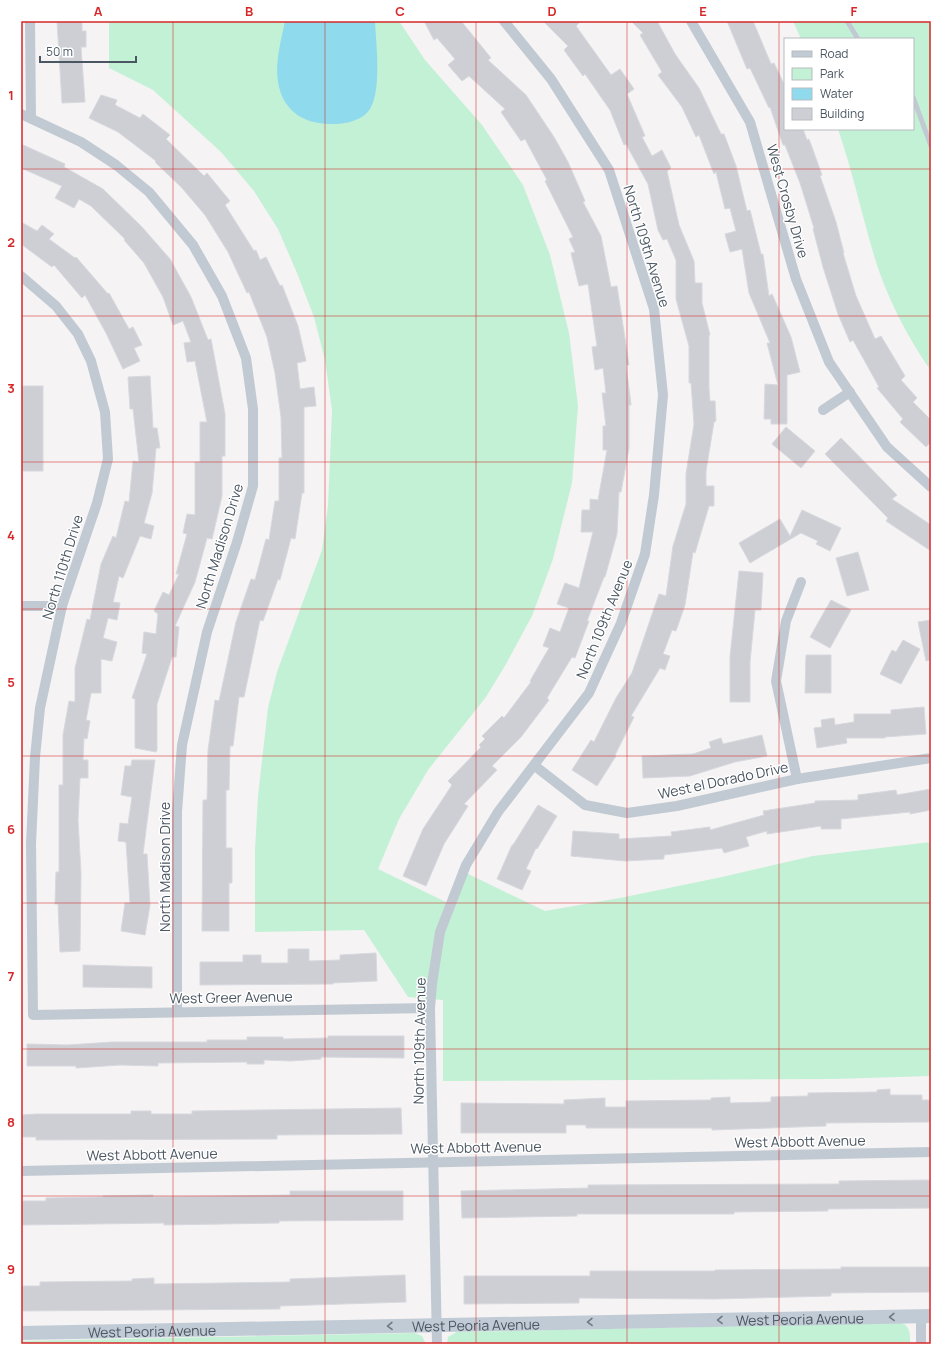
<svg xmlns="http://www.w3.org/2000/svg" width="952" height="1365" font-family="Manrope,sans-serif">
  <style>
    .green { fill: #c3f1d5 }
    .water { fill: #90daee }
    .building { fill: #cdcfd5; stroke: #d7d9de }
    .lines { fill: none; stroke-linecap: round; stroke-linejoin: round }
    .lane { stroke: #c1cad2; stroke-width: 5 }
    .street { stroke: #c1cad2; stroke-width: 10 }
    .secondary { stroke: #c1cbd6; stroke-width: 14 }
    .oneway { stroke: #6e7984 }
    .grid { fill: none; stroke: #d62828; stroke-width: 1; stroke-opacity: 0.55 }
    .labels { text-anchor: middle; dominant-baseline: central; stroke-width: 3; stroke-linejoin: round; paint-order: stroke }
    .street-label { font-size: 14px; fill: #4a5661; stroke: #fff }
    .neatline { fill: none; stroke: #d62828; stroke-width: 1.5 }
    .grid-label { font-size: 13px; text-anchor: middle; font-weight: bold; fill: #d62828 }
  </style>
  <rect width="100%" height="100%" fill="#f5f3f3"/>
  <g class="green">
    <polygon points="109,21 399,21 425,60 482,125 523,185 550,255 569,333 578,406 572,483 553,559 532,616 506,664 486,697 428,770 399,819 378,869 450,904 464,872 545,911 620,898 722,877 813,856 931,842 931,1076 832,1079 443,1081 443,1000 408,997 364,930 255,932 255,850 258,796 268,708 277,672 322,550 328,506 332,410 325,360 314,317 297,273 278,229 254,191 221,152 153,90 109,68"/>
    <path d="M793,21H931V371C906,335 885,294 873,252C861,211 852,170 838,129H913V39H801Z"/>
    <path d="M901,1323C911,1326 910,1335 910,1344H447L448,1337L457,1332Z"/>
    <polygon points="415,1333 422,1336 426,1344 21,1344 21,1341"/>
  </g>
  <path class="water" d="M285,21H375C376,43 382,90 370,109C359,127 322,127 305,119C295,115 286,106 282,96C272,71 280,46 285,21Z"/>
  <g class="building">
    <polygon points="57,21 82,21 82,31 86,31 86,47 81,47 85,102 62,103"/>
    <polygon points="424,21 461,21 491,58 488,60 526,95 554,137 568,162 585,201 583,202 601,236 611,287 617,286 629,365 626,365 631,405 629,405 629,448 621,492 619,492 617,534 605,577 604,577 587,621 589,621 575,658 572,657 547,698 549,700 521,737 492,766 497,770 464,804 468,806 444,844 426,886 403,876 423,829 452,785 448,781 481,747 479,745 485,739 482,736 502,716 504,718 531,682 530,681 549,648 543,646 550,628 560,632 569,608 557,604 565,583 579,588 593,532 581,532 582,510 590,510 590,499 598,500 607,450 603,450 603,426 606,426 602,393 606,393 603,368 595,370 592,347 597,346 588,284 579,286 571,253 575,252 569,239 573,237 545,181 547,180 525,139 521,141 501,112 505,109 469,76 462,81 448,65 455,59 437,38 434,40"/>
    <polygon points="543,21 581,21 576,26 611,75 620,69 634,89 627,94 645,136 642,137 652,156 662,150 671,168 667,171 679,225 694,261 695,283 702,283 702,303 710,335 709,335 709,389 710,401 715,401 716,421 714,422 706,471 706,486 714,486 714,506 709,506 695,553 693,552 685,605 676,631 672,630 663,654 670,656 665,670 660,668 631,716 634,717 615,755 616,756 597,786 572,770 591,740 594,742 616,698 632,673 659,594 666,596 673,546 686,504 686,474 694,424 691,383 689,383 689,346 676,299 676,260 667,239 663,240 658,230 648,184 626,144 624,145 610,110 585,74 583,76 564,50 568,46"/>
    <polygon points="631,21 657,21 675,54 699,88 721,134 724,134 736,166 747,211 750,210 761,254 763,254 769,296 772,294 791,337 800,372 787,375 787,424 771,424 771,419 764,419 765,384 778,385 767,343 770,343 749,293 742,249 730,252 725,234 736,231 730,208 725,209 716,172 714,174 699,135 696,137 682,107 658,75 662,72 640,35 643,33"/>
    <polygon points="727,21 753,21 771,64 774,63 785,86 785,129 803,129 807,140 809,139 822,175 820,176 836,222 844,253 843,253 856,296 875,339 881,336 905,376 901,380 917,398 913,402 931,420 931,442 926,447 900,422 903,419 877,388 879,387 853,340 850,342 838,314 823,267 813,229 814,228 800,183 785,145 783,145 770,107 769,108 750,68 747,69"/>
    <polygon points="101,95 117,100 115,105 140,118 143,114 170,135 166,139 204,176 207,173 230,201 225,205 254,251 256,250 260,260 266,257 280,286 282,285 298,326 306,361 297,363 300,389 314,387 316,406 304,407 304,493 302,493 295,539 291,538 280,580 278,579 263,621 260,620 244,697 239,697 233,746 230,746 229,790 226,790 226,848 232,848 232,883 229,883 229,931 202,931 203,800 207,800 208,750 215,700 219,701 236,622 251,579 255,580 266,539 269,540 275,501 279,501 279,458 282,458 281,417 275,373 267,337 249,292 247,293 228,252 205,215 182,188 155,162 156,161 118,132 89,118"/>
    <polygon points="21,144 65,164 64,167 103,189 142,227 170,259 191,297 208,340 211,339 225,414 225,456 222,456 222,496 212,539 207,538 195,582 175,626 179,627 176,657 172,657 157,704 157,750 156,752 135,748 135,699 132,698 147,654 142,653 144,632 156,634 158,614 154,611 163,592 169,595 179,574 176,574 187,534 183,533 187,514 195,515 195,462 200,462 200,422 207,422 195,361 187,362 184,343 191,342 183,321 173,325 163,297 144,263 124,240 125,239 91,206 79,199 74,208 55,198 62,186 21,168"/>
    <polygon points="21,222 37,231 42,225 54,234 49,239 75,258 76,257 108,294 109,293 129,329 133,327 142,345 134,348 140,361 123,369 106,333 85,295 82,298 54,265 52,267 21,244"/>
    <polygon points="150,376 153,428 157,428 160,448 156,448 152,493 144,523 154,526 151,539 140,536 123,578 119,576 113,602 120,603 117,620 108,618 103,638 117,642 112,661 101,659 101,693 91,693 86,720 90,721 87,739 84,738 83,760 88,760 88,778 80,778 78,820 81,873 80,951 60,952 58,904 55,904 56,872 59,872 59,785 63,785 63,735 69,701 75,702 75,668 87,619 90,620 101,564 113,536 116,538 125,501 129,502 133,461 139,462 133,409 130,409 128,377"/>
    <rect x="21" y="386" width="22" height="85"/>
    <polygon points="786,427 815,451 801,468 772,444"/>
    <polygon points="841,438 897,495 892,499 931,525 931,551 886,521 888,518 825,454"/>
    <polygon points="802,510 841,528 830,551 816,544 818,541 801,533 750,563 739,543 780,519 790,536"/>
    <polygon points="858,552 869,590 847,596 836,558"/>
    <polygon points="739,571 763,573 761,610 755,610 750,662 750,702 730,702 730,657"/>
    <polygon points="831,600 851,610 830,648 810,637"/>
    <polygon points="931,620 931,660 926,661 918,622"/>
    <polygon points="903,640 920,649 901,684 880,674 892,650 896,652"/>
    <polygon points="806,655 831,655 831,693 805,693"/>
    <polygon points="924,707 926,734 885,737 885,738 846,738 847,743 817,748 814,728 822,727 821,720 834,718 835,725 854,722 854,714 891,714 891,710"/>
    <polygon points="762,735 767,756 735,762 690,776 643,778 642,756 693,754 711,748 709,742 721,738 723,744"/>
    <polygon points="132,760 155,760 143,854 147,854 150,905 145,935 121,931 125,903 130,903 126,842 118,841 120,823 128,824 132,797 121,795 125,766 131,766"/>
    <polygon points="931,789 931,810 910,814 910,812 841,819 841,829 821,829 821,826 767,834 767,831 746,837 749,846 724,853 722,848 664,855 664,859 625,861 571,856 573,831 619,834 619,839 672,836 671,832 710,827 710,830 764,815 763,811 815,803 815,801 858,800 858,795 896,790 897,795"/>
    <polygon points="538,805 557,816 537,849 536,848 526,869 531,871 522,890 497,879 512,845 513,845"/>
    <polygon points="288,949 309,949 309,961 340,960 340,955 376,953 377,981 333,983 333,984 200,985 200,962 243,962 243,955 261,955 261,963 288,963"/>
    <polygon points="83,965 152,967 152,988 83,987"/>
    <polygon points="328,1036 404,1036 404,1058 321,1057 321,1059 291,1061 264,1060 264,1064 247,1064 247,1062 158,1063 158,1066 120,1065 76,1068 76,1066 27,1066 27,1044 67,1045 112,1042 207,1042 207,1040 247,1040 247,1037 283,1037 283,1039 328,1038"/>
    <polygon points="890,1089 890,1095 922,1095 922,1100 931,1100 931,1122 826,1123 826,1126 712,1130 712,1128 586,1128 586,1125 566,1125 566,1133 461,1133 461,1103 564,1104 564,1100 605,1098 605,1107 626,1107 626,1101 711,1100 711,1098 730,1097 730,1103 771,1102 771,1097 808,1096 808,1093 877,1092 877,1090"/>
    <polygon points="401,1108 402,1134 277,1135 277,1139 36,1140 36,1137 21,1137 21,1115 36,1114 131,1114 131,1111 151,1111 151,1114 192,1114 192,1111"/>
    <polygon points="931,1180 931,1208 828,1209 828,1211 734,1212 734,1214 577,1214 577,1216 462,1218 461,1191 588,1188 588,1185 839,1184 839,1181"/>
    <polygon points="290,1191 403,1191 403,1220 279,1221 279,1223 164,1225 164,1223 21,1225 21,1201 46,1201 46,1198 103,1197 103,1196 153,1195 153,1197 290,1195"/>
    <polygon points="841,1267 931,1267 931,1292 831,1293 831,1296 715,1299 579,1298 579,1303 464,1304 464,1276 590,1276 590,1271 715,1271 715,1270 841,1269"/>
    <polygon points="405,1275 406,1302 280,1306 280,1309 21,1311 21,1286 40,1286 40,1282 132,1281 132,1279 154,1278 154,1284 290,1282 290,1279"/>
  </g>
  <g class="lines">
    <g class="lane">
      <polyline points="847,21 858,39"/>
      <polyline points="913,97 931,146"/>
    </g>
    <g class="street">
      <polyline points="30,21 31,118"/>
      <polyline points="691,21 750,122 796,279 829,362 887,447 931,487"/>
      <polyline points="21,114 81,142 116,165 149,192 193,245 222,296 246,358 253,409 253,486 237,542 207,632 182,745 177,812 177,1012"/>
      <polyline points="21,276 56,306 78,334 91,361 105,412 108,459 97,503 62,606 40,708 35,757 31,844 33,1015 430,1008"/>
      <polyline points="823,410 850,392"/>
      <polyline points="21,606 62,606"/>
      <polyline points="535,766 585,805 627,813 677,806 797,779 931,758"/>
      <polyline points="797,779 776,681 786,621 801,582"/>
      <polyline points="21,1171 931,1152"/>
      <polyline points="921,1317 921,1344"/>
      <polyline points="437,1344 430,1008 432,984 440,932 466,865 498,812 589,693 621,623 645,554 654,495 663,395 654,309 609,170 551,79 504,21"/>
    </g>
    <path class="secondary" id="s1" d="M21,1333L931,1316"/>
  </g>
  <defs><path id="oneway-chevron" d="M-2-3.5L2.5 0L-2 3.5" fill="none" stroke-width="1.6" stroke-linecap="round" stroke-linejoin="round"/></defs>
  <g class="oneway">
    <use href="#oneway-chevron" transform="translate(892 1317) rotate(179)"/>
    <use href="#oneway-chevron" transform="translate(720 1320) rotate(179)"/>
    <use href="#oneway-chevron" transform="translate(590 1322) rotate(179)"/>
    <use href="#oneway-chevron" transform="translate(390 1326) rotate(179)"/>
  </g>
  <path class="grid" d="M173,21V1344M325,21V1344M476,21V1344M627,21V1344M779,21V1344M21,169H931M21,316H931M21,462H931M21,609H931M21,756H931M21,903H931M21,1049H931M21,1196H931"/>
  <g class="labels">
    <g class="street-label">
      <text transform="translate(788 201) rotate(74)">West Crosby Drive</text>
      <text transform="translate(647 246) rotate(73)">North 109th Avenue</text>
      <text transform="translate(219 546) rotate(-73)">North Madison Drive</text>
      <text transform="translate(62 567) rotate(-73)">North 110th Drive</text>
      <text transform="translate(604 619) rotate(-68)">North 109th Avenue</text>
      <text transform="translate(723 780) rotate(-12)">West el Dorado Drive</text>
      <text transform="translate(164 867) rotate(-90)">North Madison Drive</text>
      <text transform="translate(231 997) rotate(-1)">West Greer Avenue</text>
      <text transform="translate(419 1041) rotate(-89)">North 109th Avenue</text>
      <text transform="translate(800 1141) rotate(-1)">West Abbott Avenue</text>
      <text transform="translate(476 1147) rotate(-1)">West Abbott Avenue</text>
      <text transform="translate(152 1154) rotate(-1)">West Abbott Avenue</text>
      <text stroke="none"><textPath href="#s1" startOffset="779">West Peoria Avenue</textPath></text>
      <text stroke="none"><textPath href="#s1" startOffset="455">West Peoria Avenue</textPath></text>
      <text stroke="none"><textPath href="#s1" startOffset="131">West Peoria Avenue</textPath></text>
    </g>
  </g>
  <rect width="952" height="1365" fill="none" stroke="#ffffff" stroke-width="44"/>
  <rect x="784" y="38" width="130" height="92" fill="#ffffff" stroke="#b7bbc0"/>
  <rect x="792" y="51" width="20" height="6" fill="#c1cbd6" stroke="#b7bbc0"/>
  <text x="820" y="58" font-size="12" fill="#4a5661">Road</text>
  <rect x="792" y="68" width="20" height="12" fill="#c3f1d5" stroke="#b7bbc0"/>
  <text x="820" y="78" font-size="12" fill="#4a5661">Park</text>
  <rect x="792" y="88" width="20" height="12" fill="#90daee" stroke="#b7bbc0"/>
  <text x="820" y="98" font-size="12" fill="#4a5661">Water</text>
  <rect x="792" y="108" width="20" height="12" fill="#cdcfd5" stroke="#b7bbc0"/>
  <text x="820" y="118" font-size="12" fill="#4a5661">Building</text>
  <path d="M40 56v6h96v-6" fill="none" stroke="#4a5661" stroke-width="2"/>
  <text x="46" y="56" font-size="12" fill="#4a5661" stroke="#ffffff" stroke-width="3" paint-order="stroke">50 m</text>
  <rect x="22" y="22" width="908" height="1321" class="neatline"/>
  <g class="grid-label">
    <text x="98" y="16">A</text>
    <text x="249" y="16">B</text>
    <text x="400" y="16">C</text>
    <text x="552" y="16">D</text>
    <text x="703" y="16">E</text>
    <text x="854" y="16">F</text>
    <text x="11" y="100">1</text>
    <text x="11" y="247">2</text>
    <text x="11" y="393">3</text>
    <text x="11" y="540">4</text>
    <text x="11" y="687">5</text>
    <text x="11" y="834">6</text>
    <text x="11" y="981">7</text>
    <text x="11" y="1127">8</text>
    <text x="11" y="1274">9</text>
  </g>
</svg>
